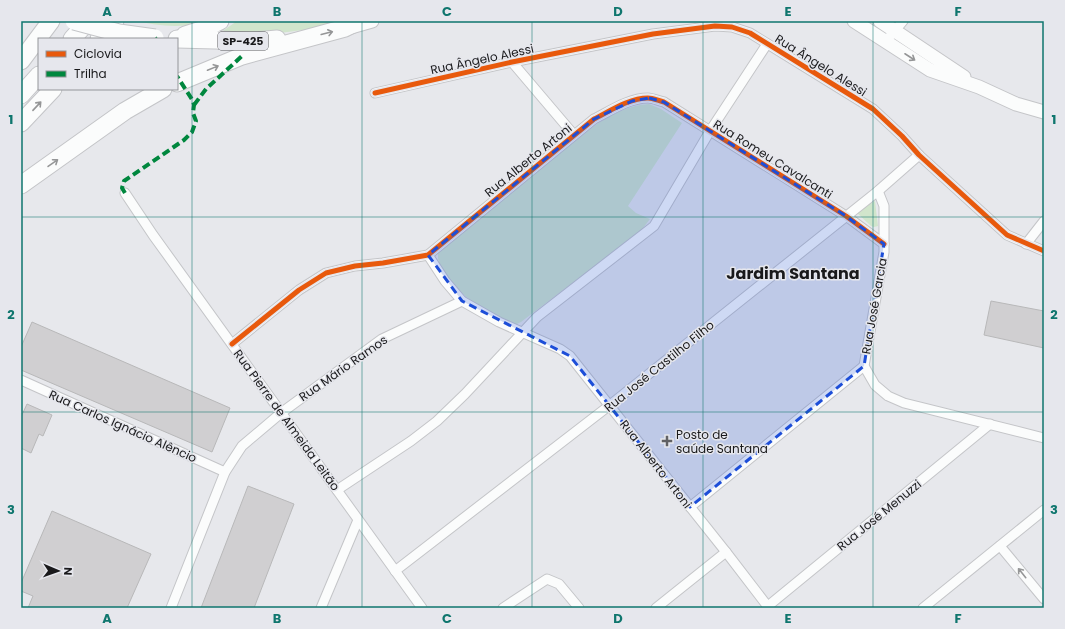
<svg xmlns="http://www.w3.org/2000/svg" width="1065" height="629" font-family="Poppins,sans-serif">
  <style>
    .green { fill: #d1e5cc }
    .building { fill: #d0cfd1; stroke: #b8b8b9 }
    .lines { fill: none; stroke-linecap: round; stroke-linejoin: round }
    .street-casing { stroke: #c4c5c8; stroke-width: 11 }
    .secondary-casing { stroke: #c4c5c8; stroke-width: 15 }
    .highway-casing { stroke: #c4c5c8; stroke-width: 19 }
    .street { stroke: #fbfcfc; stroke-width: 9 }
    .secondary { stroke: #fbfcfc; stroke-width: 13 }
    .highway { stroke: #fbfcfc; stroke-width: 17 }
    .highway-bridge-casing { stroke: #c4c5c8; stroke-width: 19; stroke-linecap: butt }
    .highway-bridge { stroke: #fbfcfc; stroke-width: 17 }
    .quiet { stroke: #00873e; stroke-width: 4; stroke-dasharray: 8 4; stroke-linecap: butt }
    .cycleway-casing { stroke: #e6e7ed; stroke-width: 8 }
    .cycleway { stroke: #e8590c; stroke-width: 5 }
    .oneway { stroke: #959697 }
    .marked { fill: #1d4ed8; fill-opacity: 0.2; stroke: #1d4ed8; stroke-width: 3; stroke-dasharray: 8 5; stroke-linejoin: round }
    .grid { fill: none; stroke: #0f766e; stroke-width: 1; stroke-opacity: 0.55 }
    .poi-dot { fill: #616164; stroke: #e6e7ed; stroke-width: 1.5 }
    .labels { text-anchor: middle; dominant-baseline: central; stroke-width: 3; stroke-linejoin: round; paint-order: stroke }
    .shield { fill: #e6e7ed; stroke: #56575a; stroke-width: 1 }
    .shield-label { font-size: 11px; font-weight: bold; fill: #19191b }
    .street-label { font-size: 12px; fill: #19191b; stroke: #e6e7ed }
    .poi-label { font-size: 12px; fill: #19191b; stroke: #e6e7ed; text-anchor: start }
    .district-label { font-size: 16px; font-weight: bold; fill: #19191b; stroke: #e6e7ed }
    .neatline { fill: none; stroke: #0f766e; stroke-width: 1.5 }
    .grid-label { font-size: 13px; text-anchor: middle; font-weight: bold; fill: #0f766e }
  </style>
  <rect width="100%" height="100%" fill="#e7e8ec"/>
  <g class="green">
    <path d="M135,21H203C180,30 158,25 135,21Z"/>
    <polygon points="237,21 338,21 311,29 264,35 217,35"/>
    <path d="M649,104L661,109L682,123L628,206L636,213L650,219L640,232L521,322L515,325L509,323C494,314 477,306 464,295C454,286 431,263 440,249L594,126C610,115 629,105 649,104Z"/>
    <polygon points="875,201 878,226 874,227 871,226 856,212"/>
  </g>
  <g class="building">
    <polygon points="991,301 1044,311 1044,348 984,335"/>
    <polygon points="32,322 230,408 212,452 21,370 21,347"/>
    <polygon points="27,404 52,415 43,436 39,434 31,453 21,448 21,417"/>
    <polygon points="248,486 294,504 254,608 201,608"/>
    <polygon points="52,511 151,554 127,608 28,608 33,596 21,591 21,583"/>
  </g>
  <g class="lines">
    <g class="street-casing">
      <g id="street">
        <polyline points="886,41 903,21"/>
        <polyline points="512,62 574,135"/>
        <polyline points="375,93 512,62 653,34 715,26 732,27 750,33 873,109 902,136 919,155 1007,235 1044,251"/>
        <polyline points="878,191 884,206 884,252 864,366 875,385 888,396 904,403 1044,438"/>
        <polyline points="125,193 153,235 422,608"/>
        <polyline points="1026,244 1044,221"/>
        <polyline points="428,255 445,281 462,301 499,322 560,349 570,356 726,552 769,608"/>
        <path d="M232,344L299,290L326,273L355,266L383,263L428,255L594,119C610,111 629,98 648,98C653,98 659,101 664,102L846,216L884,244"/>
        <polyline points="21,380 225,472"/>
        <polyline points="337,490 411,441 437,421 465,394 537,317 654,226 710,131 767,44"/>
        <polyline points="690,507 864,366"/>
        <polyline points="1000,546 1044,599"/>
        <polyline points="395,571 610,405 878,191 919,155"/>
        <polyline points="768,606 990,424"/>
        <polyline points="171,608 225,472 242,446 281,413 382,339 462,301"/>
        <polyline points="321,608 358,520"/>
        <polyline points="503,608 547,579 559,584 579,608"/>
        <polyline points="656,608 726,552"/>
        <polyline points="923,608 1044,510"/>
      </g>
    </g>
    <g class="secondary-casing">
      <g id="secondary">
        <polyline points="854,21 930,70 979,87 1016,104 1044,112"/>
        <polyline points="880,21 964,77"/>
        <polyline points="351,27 372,21"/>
      </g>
    </g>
    <g class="highway-casing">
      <g id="highway">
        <polyline points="185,35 204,29 220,21"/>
        <polyline points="72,39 88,21"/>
        <polyline points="99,39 115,21"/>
        <polyline points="177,39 253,41 277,39"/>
        <polyline points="21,61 51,21"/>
        <polyline points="177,83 242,56 345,28 359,21"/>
        <polyline points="21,95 39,75"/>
        <polyline points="21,123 53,89"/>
        <polyline points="21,185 125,111 163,89"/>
      </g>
    </g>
    <use href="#street" class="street"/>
    <use href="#secondary" class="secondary"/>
    <use href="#highway" class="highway"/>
    <g class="highway-bridge-casing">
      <polyline id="highway-bridge" points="74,21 119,33 155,38"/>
    </g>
    <use href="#highway-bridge" class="highway-bridge"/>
    <g class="quiet">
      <polyline points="155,38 156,39"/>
      <polyline points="194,105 206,89 242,56"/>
      <polyline points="125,193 122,188 124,181 184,140 192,132 196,121 193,113 194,105 193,101 177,76"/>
    </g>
    <g class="cycleway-casing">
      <g id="cycleway">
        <polyline points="375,93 512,62 653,34 715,26 732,27 750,33 873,109 902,136 919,155 1007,235 1044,251"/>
        <path d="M232,344L299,290L326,273L355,266L383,263L428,255L594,119C610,111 629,98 648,98C653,98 659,101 664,102L846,216L884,244"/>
      </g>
    </g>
    <use href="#cycleway" class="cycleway"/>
  </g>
  <defs><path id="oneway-shaft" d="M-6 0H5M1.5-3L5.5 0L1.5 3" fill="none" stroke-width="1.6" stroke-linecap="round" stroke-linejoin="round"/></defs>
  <g class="oneway">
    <use href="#oneway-shaft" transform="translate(327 33) rotate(-14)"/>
    <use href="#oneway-shaft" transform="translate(910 57) rotate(33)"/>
    <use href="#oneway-shaft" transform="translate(213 68) rotate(-22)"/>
    <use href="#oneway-shaft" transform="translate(37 106) rotate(-47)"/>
    <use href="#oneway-shaft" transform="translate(53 163) rotate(-35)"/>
    <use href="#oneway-shaft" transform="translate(1022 573) rotate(-129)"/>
  </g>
  <path class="marked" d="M649,98L664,102L846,216L884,244L864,366L690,507L570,356L462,301L428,255L594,119L632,101Z"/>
  <path class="grid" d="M192,21V608M362,21V608M532,21V608M703,21V608M873,21V608M21,217H1044M21,412H1044"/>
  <path class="poi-dot" d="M665 435h4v4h4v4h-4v4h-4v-4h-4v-4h4z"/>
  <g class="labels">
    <rect class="shield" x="218" y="32" width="50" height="18" rx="3"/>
    <g class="shield-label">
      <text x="243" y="41">SP-425</text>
    </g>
    <g class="street-label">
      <text transform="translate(482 59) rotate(-12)">Rua Ângelo Alessi</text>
      <text transform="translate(821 65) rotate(32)">Rua Ângelo Alessi</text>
      <text transform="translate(773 159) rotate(32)">Rua Romeu Cavalcanti</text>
      <text transform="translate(528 160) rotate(-39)">Rua Alberto Artoni</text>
      <text transform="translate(874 306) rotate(-80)">Rua José Garcia</text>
      <text transform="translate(659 366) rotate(-39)">Rua José Castilho Filho</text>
      <text transform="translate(343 368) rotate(-35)">Rua Mário Ramos</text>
      <text transform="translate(287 420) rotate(54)">Rua Pierre de Almeida Leitão</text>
      <text transform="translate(123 426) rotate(24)">Rua Carlos Ignácio Alêncio</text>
      <text transform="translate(656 464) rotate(52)">Rua Alberto Artoni</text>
      <text transform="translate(879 515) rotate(-39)">Rua José Menuzzi</text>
    </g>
    <g class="poi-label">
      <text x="676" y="434">Posto de<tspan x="676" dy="14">saúde Santana</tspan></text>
    </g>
    <g class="district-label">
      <text x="793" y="273">Jardim Santana</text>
    </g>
  </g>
  <rect width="1065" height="629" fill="none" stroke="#e6e7ed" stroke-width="44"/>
  <rect x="38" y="38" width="140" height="52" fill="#e6e7ed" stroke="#949599"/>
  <rect x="46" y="51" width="20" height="6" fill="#e8590c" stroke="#949599"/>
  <text x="74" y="58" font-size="12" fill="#19191b">Ciclovia</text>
  <rect x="46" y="71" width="20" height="6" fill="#00873e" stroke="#949599"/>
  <text x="74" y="78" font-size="12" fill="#19191b">Trilha</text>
  <g transform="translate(58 571) rotate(92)" stroke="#e6e7ed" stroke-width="3" paint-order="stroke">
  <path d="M0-3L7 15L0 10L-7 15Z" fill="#19191b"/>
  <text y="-6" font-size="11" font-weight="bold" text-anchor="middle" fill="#19191b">N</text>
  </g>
  <rect x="22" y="22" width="1021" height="585" class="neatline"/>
  <g class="grid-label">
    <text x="107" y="16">A</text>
    <text x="277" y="16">B</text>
    <text x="447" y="16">C</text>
    <text x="618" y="16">D</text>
    <text x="788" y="16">E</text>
    <text x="958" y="16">F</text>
    <text x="11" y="124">1</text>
    <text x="1054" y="124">1</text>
    <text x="11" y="319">2</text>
    <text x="1054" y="319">2</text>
    <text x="11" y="514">3</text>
    <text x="1054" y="514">3</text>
    <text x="107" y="623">A</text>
    <text x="277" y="623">B</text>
    <text x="447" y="623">C</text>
    <text x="618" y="623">D</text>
    <text x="788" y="623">E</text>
    <text x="958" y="623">F</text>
  </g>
</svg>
